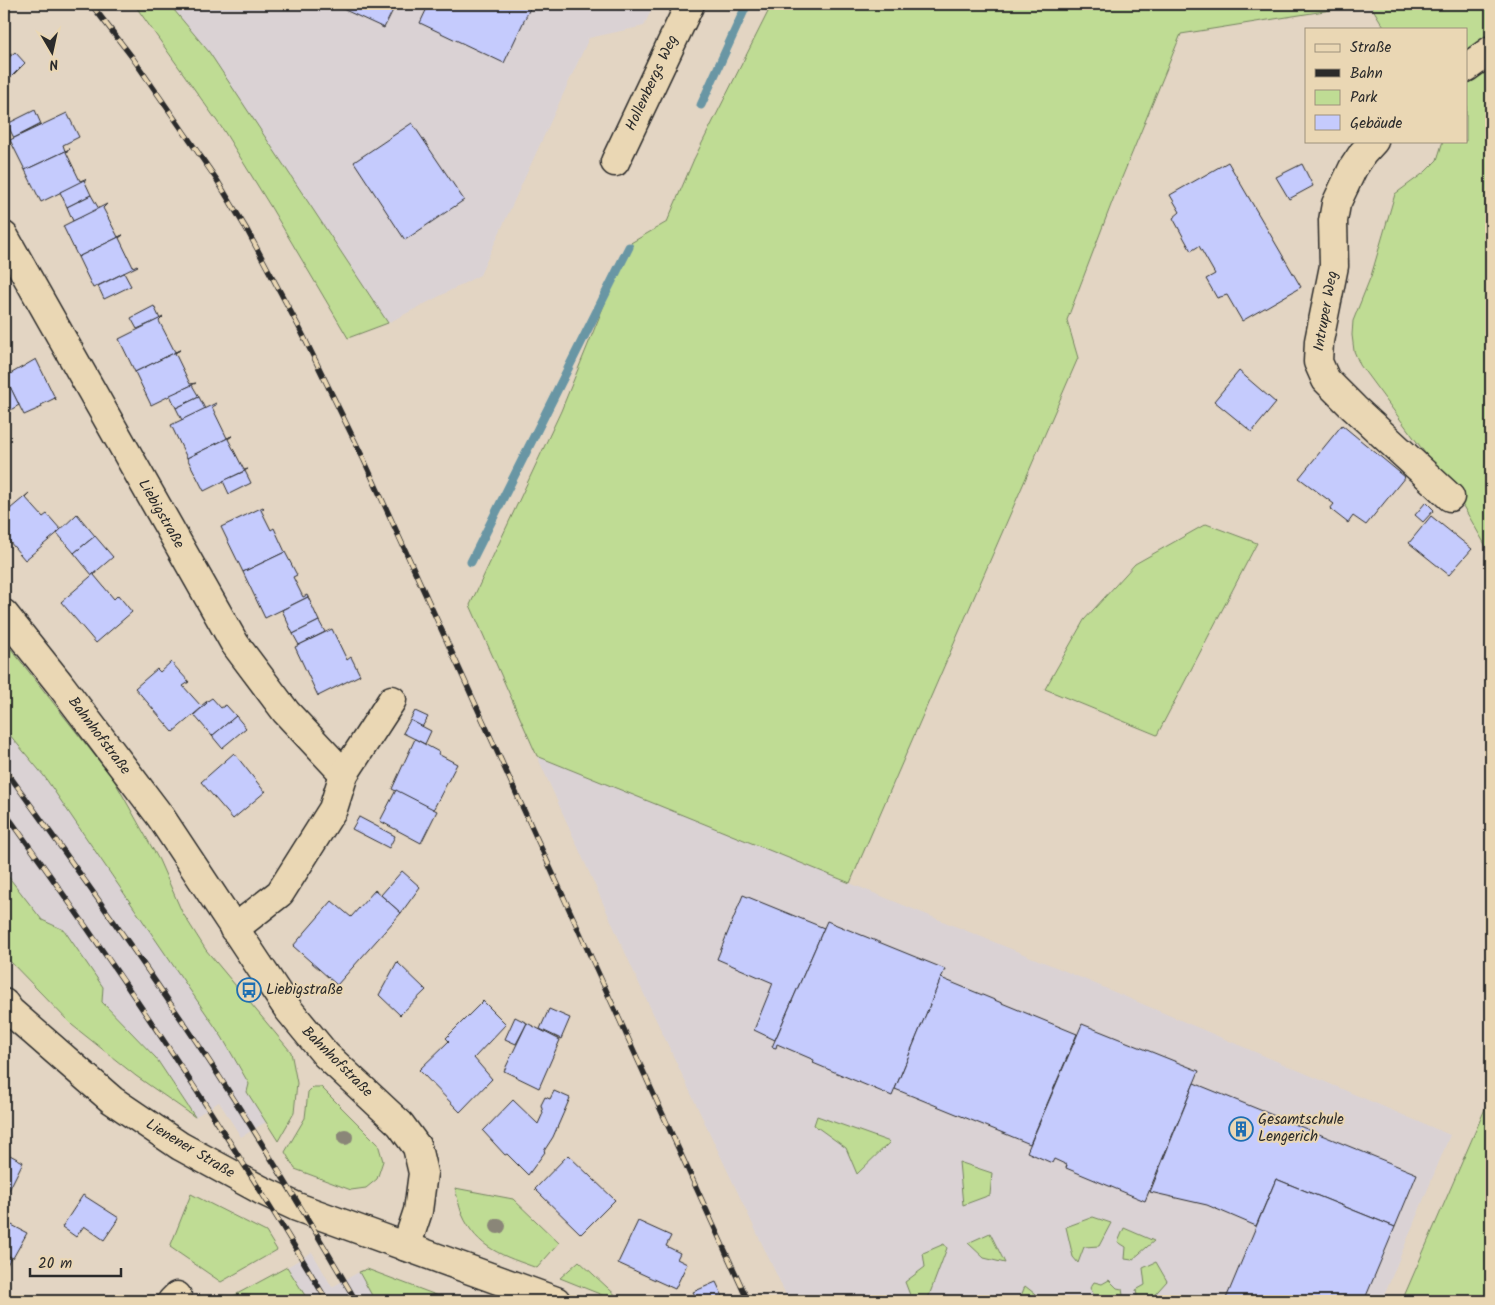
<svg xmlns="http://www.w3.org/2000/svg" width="1495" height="1305" font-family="Kalam,sans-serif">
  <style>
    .built { fill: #dad2d4 }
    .green { fill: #bfdc94; stroke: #758460 }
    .water { fill: #93ddf4; stroke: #6996a4 }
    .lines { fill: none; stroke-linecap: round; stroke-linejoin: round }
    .stream { stroke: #6996a4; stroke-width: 9 }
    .building { fill: #c5cbfd; stroke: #2b2b2b }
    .minor-casing { stroke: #2b2b2b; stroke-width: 31 }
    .minor { stroke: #ead7b4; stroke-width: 28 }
    .rail-casing { stroke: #2b2b2b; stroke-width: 5.5 }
    .rail { stroke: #ead7b4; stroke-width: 4; stroke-dasharray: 11; stroke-linecap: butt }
    .tree { fill: #8a8678 }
    .labels { text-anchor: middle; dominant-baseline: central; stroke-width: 4; stroke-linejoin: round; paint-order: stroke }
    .street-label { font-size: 15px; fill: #2b2b2b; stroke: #ead7b4 }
    .poi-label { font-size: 15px; fill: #2b2b2b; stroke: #ead7b4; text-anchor: start }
  </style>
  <rect width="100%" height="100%" fill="#e3d5c3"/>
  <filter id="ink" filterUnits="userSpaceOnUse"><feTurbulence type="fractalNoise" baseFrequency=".02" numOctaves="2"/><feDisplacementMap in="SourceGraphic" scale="10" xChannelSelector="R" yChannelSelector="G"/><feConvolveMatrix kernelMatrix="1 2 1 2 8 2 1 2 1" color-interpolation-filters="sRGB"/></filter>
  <g filter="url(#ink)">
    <g class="built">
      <polygon points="169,4 654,4 644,26 589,38 480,275 388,323 209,52"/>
      <polygon points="4,728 44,776 222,1037 249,1084 247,1092 266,1122 241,1137 219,1102 195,1117 156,1058 102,1002 64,930 42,920 4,871"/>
      <polygon points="537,756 1058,968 1450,1135 1382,1301 789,1301 642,990"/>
      <polygon points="312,1252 332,1287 359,1272 375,1301 300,1301 306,1297 287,1267"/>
    </g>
    <g class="green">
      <polygon points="134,4 169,4 209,52 388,323 348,338 269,204 224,131"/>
      <polygon points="772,4 1368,4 1181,34 1114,197 1067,320 1078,358 850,883 537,756 470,605 561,411 629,244 667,222 694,159"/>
      <polygon points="1370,4 1491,4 1491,555 1459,499 1360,365 1354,351 1352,335 1353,321 1371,276 1395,194 1425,172 1437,160 1443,141 1466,141 1466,29 1385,29"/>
      <polygon points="1206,524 1257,543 1157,735 1045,689 1084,620 1135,564"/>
      <polygon points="4,640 114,780 159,860 182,912 206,950 291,1052 297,1083 294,1113 278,1141 247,1092 249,1084 222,1037 44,776 4,728"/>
      <polygon points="4,871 42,920 64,930 103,987 102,1002 156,1058 195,1117 136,1076 72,1025 4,955"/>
      <polygon points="313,1087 321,1087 378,1144 383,1161 377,1179 366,1188 351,1190 295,1169 285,1152 305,1118 308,1092"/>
      <polygon points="1491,1095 1491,1301 1402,1301"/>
      <polygon points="817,1116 890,1142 857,1174 846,1148 814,1125"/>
      <polygon points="959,1162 992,1173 990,1195 963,1205"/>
      <path d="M455,1188L513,1199L559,1243L537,1268C504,1256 477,1249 462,1214C459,1206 457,1196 455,1188Z"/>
      <polygon points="191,1194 266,1232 277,1250 221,1282 170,1247"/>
      <polygon points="1093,1217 1111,1223 1099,1246 1084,1247 1078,1263 1073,1257 1066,1227"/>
      <polygon points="1124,1228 1154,1241 1132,1260 1125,1259 1126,1247 1118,1242"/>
      <polygon points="990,1233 1005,1263 984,1258 968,1243"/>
      <polygon points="944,1244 947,1248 927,1301 910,1295 905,1282 925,1267 923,1253"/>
      <polygon points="579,1261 622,1301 617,1301 560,1278"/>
      <polygon points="1156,1262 1167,1281 1149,1301 1138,1301 1136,1290 1145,1285 1143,1268"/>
      <polygon points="287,1267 306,1297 300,1301 224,1301"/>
      <polygon points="367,1269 452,1301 375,1301 359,1272"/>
      <polygon points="1109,1280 1117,1288 1122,1289 1124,1301 1097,1301 1090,1288 1094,1282 1102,1284"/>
      <polygon points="1025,1286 1039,1297 1035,1301 1019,1301"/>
    </g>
    <path class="water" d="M1491,1148V1193H1490C1486,1178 1485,1163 1491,1148Z"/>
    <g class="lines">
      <g class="stream">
        <polyline points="701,105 747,4"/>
        <polyline points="471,562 629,247"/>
      </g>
    </g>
    <g class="building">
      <polygon points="332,4 396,4 384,28"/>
      <polygon points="429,4 532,4 504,63 420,23"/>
      <polygon points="609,4 622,4 619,9"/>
      <polygon points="4,52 7,56 12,53 4,62"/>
      <polygon points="15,52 25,63 4,84 4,62"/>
      <polygon points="35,110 41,124 14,138 7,124"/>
      <polygon points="67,113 79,137 63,145 65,151 70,149 25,170 10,140"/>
      <polygon points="412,123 464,200 405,240 354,162"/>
      <polygon points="70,149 66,152 80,181 85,179 86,180 41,202 25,170"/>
      <polygon points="1228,162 1301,287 1242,321 1227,295 1217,298 1206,279 1215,274 1199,246 1191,251 1173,218 1180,212 1170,195"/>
      <polygon points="1302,164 1313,186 1289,199 1276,177"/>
      <polygon points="84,180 91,195 67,207 60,192"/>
      <polygon points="91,195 99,209 73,221 67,207"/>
      <polygon points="107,204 103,208 118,237 123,235 78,257 63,226"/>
      <polygon points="123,235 119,238 133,267 137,265 138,266 93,288 78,257"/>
      <polygon points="124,273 131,286 104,299 98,286"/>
      <polygon points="154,306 160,319 137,329 131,318"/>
      <polygon points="163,317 159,321 175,352 180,350 135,372 119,339"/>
      <polygon points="180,350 175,353 190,384 196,383 151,405 135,372"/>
      <polygon points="36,359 56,400 55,398 41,405 42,407 24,415 5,377"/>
      <polygon points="1239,371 1276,403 1252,432 1214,401"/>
      <polygon points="4,374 19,405 7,412 8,413 4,415"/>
      <polygon points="192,385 199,397 176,408 170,395"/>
      <polygon points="199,397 205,409 182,420 176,408"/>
      <polygon points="216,403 216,405 212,407 227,438 232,436 187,458 171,425"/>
      <polygon points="1342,425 1405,477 1366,525 1353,516 1348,523 1330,509 1334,504 1299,478"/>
      <polygon points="232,436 228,439 244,470 248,469 204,491 187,458"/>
      <polygon points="245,471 251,483 229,494 223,481"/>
      <polygon points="29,493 25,497 43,517 47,514 61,530 25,560 4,535 4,514"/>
      <polygon points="1426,502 1434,510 1423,522 1415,515"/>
      <polygon points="263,507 264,508 261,510 271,530 274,528 285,552 243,572 221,527"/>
      <polygon points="77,514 95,536 74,553 57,533"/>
      <polygon points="1431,516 1472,549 1449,575 1409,543"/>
      <polygon points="95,536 113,557 92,575 74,553"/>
      <polygon points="285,552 297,575 293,577 303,597 307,595 308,597 265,618 243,572"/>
      <polygon points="97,571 94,575 114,599 118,595 132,612 96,643 61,602"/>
      <polygon points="308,597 319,621 293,634 282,610"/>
      <polygon points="319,621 325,632 299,645 293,634"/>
      <polygon points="332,629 347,660 351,657 360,675 318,696 295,647"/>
      <polygon points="171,662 189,682 183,686 201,706 206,702 207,703 173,732 135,688 157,669 160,672"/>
      <polygon points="212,698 221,708 226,705 236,716 212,736 194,715 207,703 206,702"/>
      <polygon points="415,711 428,717 422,727 410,720"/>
      <polygon points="236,716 246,728 222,748 212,736"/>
      <polygon points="410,720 431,731 425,744 403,733"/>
      <polygon points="415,739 439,752 438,754 457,764 433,810 392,789"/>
      <polygon points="234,753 264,791 266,791 233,819 201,782"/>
      <polygon points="396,790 437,811 421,843 380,821"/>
      <polygon points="359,817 395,836 389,848 352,829"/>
      <polygon points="402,871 420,887 401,913 381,895"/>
      <polygon points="375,890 401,913 337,985 293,946 332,901 351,917"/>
      <polygon points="743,895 824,928 775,1040 754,1030 773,983 717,959"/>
      <polygon points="827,921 945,969 892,1096 813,1063 814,1060 777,1044 776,1048 772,1047"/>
      <polygon points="397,962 426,990 400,1015 379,995"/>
      <polygon points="941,978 1077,1034 1030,1144 895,1089"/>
      <polygon points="483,1001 506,1024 474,1058 492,1079 460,1112 419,1070 449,1041 446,1038"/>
      <polygon points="549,1009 570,1018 561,1039 540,1029"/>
      <polygon points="515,1017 527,1023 516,1044 505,1039"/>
      <polygon points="527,1023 560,1040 539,1088 504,1071"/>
      <polygon points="1082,1024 1199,1071 1145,1201 1066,1168 1067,1165 1054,1159 1052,1163 1027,1152"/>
      <polygon points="1194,1083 1417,1174 1395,1227 1276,1179 1256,1226 1207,1205 1150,1192"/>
      <polygon points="554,1091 570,1098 553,1137 544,1151 545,1152 528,1175 507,1154 505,1155 483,1131 513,1100 538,1124 543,1113 541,1105 545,1097 550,1099"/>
      <polygon points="4,1152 23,1162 4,1200"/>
      <polygon points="568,1155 615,1200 581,1234 535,1189"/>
      <polygon points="1276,1179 1395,1227 1364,1301 1225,1301"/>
      <polygon points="83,1195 119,1218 104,1240 84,1226 76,1237 62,1227"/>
      <polygon points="4,1221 27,1233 13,1258 4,1254"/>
      <polygon points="638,1221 671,1236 666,1246 680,1253 677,1259 687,1264 675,1289 618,1263"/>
      <polygon points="4,1254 11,1257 6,1267 4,1266"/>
      <polygon points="716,1282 725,1301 698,1301 693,1292"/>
    </g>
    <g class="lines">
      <g class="minor-casing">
        <g id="minor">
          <polyline points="1466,68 1491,50"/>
          <polyline points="1374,141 1363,153 1353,168 1336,204 1333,221 1334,266 1319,341 1318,362 1326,380 1354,408 1450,497"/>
          <polyline points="615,162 690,4"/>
          <polyline points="4,236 235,644 286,712 344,774"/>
          <polyline points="4,614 59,683 160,816 288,1009 326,1055 400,1124 417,1147 423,1173 418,1211 406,1247"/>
          <polyline points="234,929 280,893 333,809 344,774 392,700"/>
          <polyline points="4,1003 10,1011 112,1100 180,1146 261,1190 297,1207 556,1301"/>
          <polyline points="172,1301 177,1296"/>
        </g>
      </g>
      <use href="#minor" class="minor"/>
      <g class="rail-casing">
        <g id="rail">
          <polyline points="91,4 132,57 217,180 247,230 300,329 364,460 748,1301"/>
          <path d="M4,768C60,846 116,923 170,1003C236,1098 298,1201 356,1301"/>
          <path d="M4,811C119,970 228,1132 327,1301"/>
        </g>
      </g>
      <use href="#rail" class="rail"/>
    </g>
    <g class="tree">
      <circle cx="345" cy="1137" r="8"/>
      <circle cx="498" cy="1226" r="8"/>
    </g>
  </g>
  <defs>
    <g id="bus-ring" transform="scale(1.25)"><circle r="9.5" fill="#ead7b4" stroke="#1f6fb2" stroke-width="1.5"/><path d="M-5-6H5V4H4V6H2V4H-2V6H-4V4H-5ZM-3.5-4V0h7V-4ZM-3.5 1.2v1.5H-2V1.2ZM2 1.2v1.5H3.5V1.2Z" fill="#1f6fb2"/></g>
    <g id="building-ring" transform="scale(1.25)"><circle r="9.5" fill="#ead7b4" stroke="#1f6fb2" stroke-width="1.5"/><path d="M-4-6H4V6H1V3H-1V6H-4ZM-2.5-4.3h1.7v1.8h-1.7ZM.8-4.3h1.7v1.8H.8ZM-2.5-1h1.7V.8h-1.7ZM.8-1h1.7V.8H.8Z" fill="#1f6fb2"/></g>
  </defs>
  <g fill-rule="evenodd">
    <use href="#bus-ring" x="249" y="990"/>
    <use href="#building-ring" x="1241" y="1129"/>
  </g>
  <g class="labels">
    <g class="street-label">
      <text transform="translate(652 83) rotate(-65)">Hollenbergs Weg</text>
      <text transform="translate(1326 311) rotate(-80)">Intruper Weg</text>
      <text transform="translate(161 514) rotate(60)">Liebigstraße</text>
      <text transform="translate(99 736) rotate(53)">Bahnhofstraße</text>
      <text transform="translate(337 1062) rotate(45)">Bahnhofstraße</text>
      <text transform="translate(190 1149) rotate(31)">Lienener Straße</text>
    </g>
    <g class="poi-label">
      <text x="266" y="990">Liebigstraße</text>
      <text x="1258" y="1120">Gesamtschule<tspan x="1258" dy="17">Lengerich</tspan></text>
    </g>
  </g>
  <rect width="1495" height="1305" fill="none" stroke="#ead7b4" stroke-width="20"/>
  <rect x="10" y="10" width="1475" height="1285" fill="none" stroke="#2b2b2b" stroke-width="2" filter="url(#ink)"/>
  <rect x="1305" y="28" width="162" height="115" fill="#ead7b4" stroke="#9e927d"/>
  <rect x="1315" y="44" width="25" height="8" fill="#ead7b4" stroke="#9e927d"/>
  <text x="1350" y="52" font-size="15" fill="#2b2b2b">Straße</text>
  <rect x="1315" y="69" width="25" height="8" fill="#2b2b2b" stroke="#9e927d"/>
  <text x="1350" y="78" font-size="15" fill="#2b2b2b">Bahn</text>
  <rect x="1315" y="90" width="25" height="15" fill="#bfdc94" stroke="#9e927d"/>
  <text x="1350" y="102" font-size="15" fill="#2b2b2b">Park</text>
  <rect x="1315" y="115" width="25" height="15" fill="#c5cbfd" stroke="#9e927d"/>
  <text x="1350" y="128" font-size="15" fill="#2b2b2b">Gebäude</text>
  <g transform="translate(52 52) rotate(171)" stroke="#ead7b4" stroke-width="4" paint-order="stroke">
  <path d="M0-4L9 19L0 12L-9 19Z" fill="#2b2b2b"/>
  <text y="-8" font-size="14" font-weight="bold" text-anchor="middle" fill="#2b2b2b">N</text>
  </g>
  <path d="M30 1268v8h91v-8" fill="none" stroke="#2b2b2b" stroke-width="2.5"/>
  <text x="38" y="1268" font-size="15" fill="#2b2b2b" stroke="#ead7b4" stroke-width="4" paint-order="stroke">20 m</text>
</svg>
